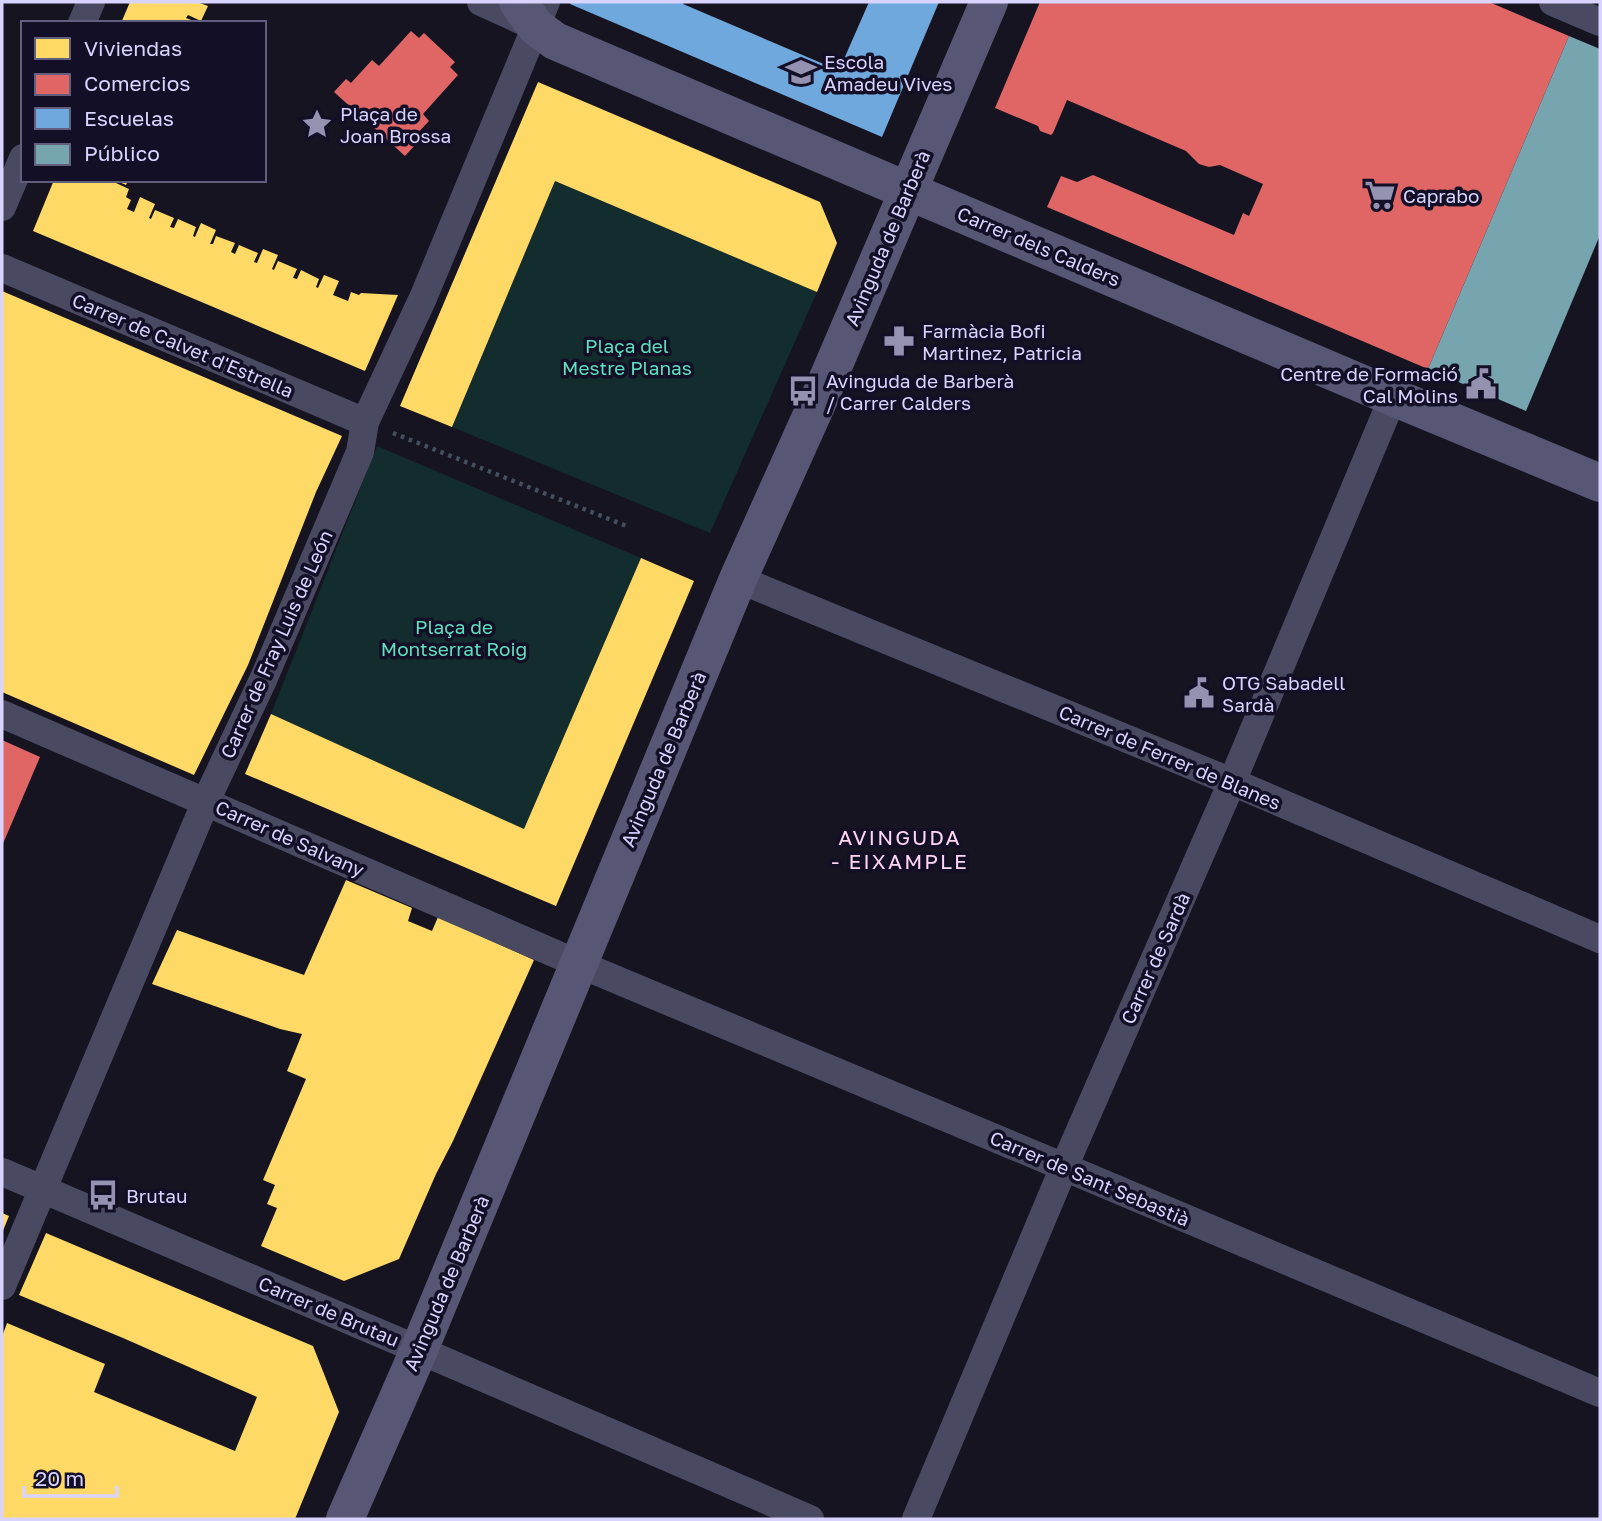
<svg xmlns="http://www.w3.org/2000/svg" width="1602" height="1521" font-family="'Golos Text',sans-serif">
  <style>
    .green { fill: #132c2d }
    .homes { fill: #ffd966 }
    .shops { fill: #e06666 }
    .schools { fill: #6fa8dc }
    .public { fill: #76a5af }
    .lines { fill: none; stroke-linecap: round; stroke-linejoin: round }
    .path { stroke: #44505f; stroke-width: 4.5; stroke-dasharray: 3.5 5; stroke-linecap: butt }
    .street { stroke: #4a4962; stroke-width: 28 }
    .secondary { stroke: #575674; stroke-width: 38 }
    .labels { text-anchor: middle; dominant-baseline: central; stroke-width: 7; stroke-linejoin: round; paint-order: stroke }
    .poi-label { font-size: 19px; fill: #d9d4ff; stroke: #130f26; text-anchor: start }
    .street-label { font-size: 19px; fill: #d9d4ff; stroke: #130f26 }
    .park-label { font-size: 19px; fill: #5fe0c0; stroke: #130f26 }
    .neighbourhood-label { font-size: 21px; letter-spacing: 2px; fill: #ffd6f0; stroke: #130f26 }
  </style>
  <rect width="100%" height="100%" fill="#161421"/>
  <g class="green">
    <polygon points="555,181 817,292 710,533 452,427"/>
    <polygon points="377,446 641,558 524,829 271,714"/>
  </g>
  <g class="homes">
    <polygon points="130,2 197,2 208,6 201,21 188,15 186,18 199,23 121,23"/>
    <polygon points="538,82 820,202 837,243 817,292 555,181 452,427 400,406"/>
    <polygon points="54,180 128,180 126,185 117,181 116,183 129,189 126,197 131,200 127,209 134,212 140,197 155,204 149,218 151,219 155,210 174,218 170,227 174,228 178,219 196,227 193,236 195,237 201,223 216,230 210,244 213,244 216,236 235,243 231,252 235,254 239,245 258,253 254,262 257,263 263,249 278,255 272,269 274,270 278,261 297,269 293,278 297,279 301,270 319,279 316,287 318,288 324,275 339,281 333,295 348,301 351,292 359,295 361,293 398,295 365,371 33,231"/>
    <polygon points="2,291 342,436 316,492 248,665 194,775 2,692"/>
    <polygon points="641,558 694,581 556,906 245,774 271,714 524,829"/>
    <polygon points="346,880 412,908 408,921 432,931 438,917 534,960 453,1141 436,1174 399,1259 344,1281 261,1246 277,1208 267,1204 275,1185 263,1180 306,1079 287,1071 302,1034 280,1029 152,984 177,930 304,975"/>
    <polygon points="2,1213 9,1216 2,1233"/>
    <polygon points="46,1233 313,1346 339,1412 295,1519 2,1519 2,1337 7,1323 105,1364 94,1392 235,1451 257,1397 123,1338 19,1295"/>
  </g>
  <g class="shops">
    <polygon points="1040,2 1489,2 1569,36 1428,369 1047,207 1061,176 1077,182 1093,175 1234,235 1243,213 1249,216 1263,184 1220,165 1209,167 1199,164 1186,151 1067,100 1053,133 1051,135 1040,131 1038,126 995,108"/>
    <polygon points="411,31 419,38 424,33 455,62 450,67 458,75 423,114 429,121 412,139 417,143 405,156 334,92 346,79 351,83 372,60 379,66"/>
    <polygon points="2,740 40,757 2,846"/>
  </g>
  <polygon class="schools" points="571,2 684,2 683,4 826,65 831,53 844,59 869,2 939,2 882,137 570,4"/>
  <polygon class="public" points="1569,36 1600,49 1600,235 1526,411 1428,369"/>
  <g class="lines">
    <polyline class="path" points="393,433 629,527"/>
    <g class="street">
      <polyline points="481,2 536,27"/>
      <polyline points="1553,2 1600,22"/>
      <polyline points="82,23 91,2"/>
      <polyline points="2,207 23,158"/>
      <polyline points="2,268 365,422"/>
      <polyline points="738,579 1232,782 1600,939"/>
      <polyline points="2,714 579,964 1064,1167 1600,1393"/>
      <polyline points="2,1172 419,1350 810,1519"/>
      <polyline points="2,1286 206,801 263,680 360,452 365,422 423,298 546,2"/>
      <polyline points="916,1519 1064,1167 1232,782 1393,397"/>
    </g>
    <g class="secondary">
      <polyline points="518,2 536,27 555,41 1393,397 1600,483"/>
      <polyline points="345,1519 419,1350 738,579 823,390 989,2"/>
    </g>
  </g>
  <defs>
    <g id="school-bare" transform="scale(2.415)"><path d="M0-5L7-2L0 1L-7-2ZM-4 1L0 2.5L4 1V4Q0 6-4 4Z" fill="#9591b1" stroke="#130f26" stroke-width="2.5" paint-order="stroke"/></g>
    <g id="sight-bare" transform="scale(2.415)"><path d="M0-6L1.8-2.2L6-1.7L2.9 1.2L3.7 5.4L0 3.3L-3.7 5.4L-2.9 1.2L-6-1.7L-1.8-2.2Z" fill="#9591b1" stroke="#130f26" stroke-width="2.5" paint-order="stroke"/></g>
    <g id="supermarket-bare" transform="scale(2.415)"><path d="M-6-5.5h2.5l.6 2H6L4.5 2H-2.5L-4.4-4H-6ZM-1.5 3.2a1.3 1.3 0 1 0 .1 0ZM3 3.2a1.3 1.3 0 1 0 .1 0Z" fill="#9591b1" stroke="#130f26" stroke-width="2.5" paint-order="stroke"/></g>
    <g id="pharmacy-bare" transform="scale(2.415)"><path d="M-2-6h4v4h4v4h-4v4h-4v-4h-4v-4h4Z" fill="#9591b1" stroke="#130f26" stroke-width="2.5" paint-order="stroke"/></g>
    <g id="civic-bare" transform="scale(2.415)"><path d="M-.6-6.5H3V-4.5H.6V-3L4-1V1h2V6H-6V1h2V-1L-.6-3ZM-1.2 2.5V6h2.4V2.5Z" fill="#9591b1" stroke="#130f26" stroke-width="2.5" paint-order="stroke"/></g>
    <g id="bus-bare" transform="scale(2.415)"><path d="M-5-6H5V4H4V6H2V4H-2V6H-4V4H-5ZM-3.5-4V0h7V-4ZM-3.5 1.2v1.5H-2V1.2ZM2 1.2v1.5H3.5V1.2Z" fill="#9591b1" stroke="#130f26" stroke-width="2.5" paint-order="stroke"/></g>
  </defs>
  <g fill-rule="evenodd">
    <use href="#school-bare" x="801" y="72"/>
    <use href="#sight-bare" x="317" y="124"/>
    <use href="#supermarket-bare" x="1380" y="195"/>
    <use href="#pharmacy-bare" x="899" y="341"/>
    <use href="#civic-bare" x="1481" y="384"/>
    <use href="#bus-bare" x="803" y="391"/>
    <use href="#civic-bare" x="1199" y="693"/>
    <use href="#bus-bare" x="103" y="1195"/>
  </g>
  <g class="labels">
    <g class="poi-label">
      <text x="824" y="61">Escola<tspan x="824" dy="22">Amadeu Vives</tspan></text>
      <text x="340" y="113">Plaça de<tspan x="340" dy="22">Joan Brossa</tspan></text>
      <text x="1403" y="195">Caprabo</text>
      <text x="922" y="330">Farmàcia Bofi<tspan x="922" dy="22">Martinez, Patricia</tspan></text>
      <text x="1458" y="373" text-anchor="end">Centre de Formació<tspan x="1458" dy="22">Cal Molins</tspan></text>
      <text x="826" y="380">Avinguda de Barberà<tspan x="826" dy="22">/ Carrer Calders</tspan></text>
      <text x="1222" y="682">OTG Sabadell<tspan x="1222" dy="22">Sardà</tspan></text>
      <text x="126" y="1195">Brutau</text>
    </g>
    <g class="street-label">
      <text transform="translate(887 238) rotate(-67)">Avinguda de Barberà</text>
      <text transform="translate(1039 246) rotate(23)">Carrer dels Calders</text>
      <text transform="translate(183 345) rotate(23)">Carrer de Calvet d'Estrella</text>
      <text transform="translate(276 644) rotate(-66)">Carrer de Fray Luis de León</text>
      <text transform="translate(1170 757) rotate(23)">Carrer de Ferrer de Blanes</text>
      <text transform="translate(663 759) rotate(-67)">Avinguda de Barberà</text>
      <text transform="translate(290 838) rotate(24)">Carrer de Salvany</text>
      <text transform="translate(1155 958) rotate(-66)">Carrer de Sardà</text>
      <text transform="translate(1090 1178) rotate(23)">Carrer de Sant Sebastià</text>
      <text transform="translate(446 1283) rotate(-67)">Avinguda de Barberà</text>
      <text transform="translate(329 1311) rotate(23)">Carrer de Brutau</text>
    </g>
    <g class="park-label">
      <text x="627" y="345">Plaça del<tspan x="627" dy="22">Mestre Planas</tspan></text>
      <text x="454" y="626">Plaça de<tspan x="454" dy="22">Montserrat Roig</tspan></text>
    </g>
    <g class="neighbourhood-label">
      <text x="900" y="837">AVINGUDA<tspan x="900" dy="24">- EIXAMPLE</tspan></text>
    </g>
  </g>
  <rect width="1602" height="1521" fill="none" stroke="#d9d4ff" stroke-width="7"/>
  <rect x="21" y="21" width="245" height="161" fill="#130f26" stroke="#625e7d" stroke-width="2"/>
  <rect x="35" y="38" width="35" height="21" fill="#ffd966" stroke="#625e7d" stroke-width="2"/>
  <text x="84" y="56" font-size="21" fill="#d9d4ff">Viviendas</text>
  <rect x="35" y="74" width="35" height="21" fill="#e06666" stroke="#625e7d" stroke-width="2"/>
  <text x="84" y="91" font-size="21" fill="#d9d4ff">Comercios</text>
  <rect x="35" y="108" width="35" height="21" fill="#6fa8dc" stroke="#625e7d" stroke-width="2"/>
  <text x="84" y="126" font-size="21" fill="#d9d4ff">Escuelas</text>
  <rect x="35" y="144" width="35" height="21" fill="#76a5af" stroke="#625e7d" stroke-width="2"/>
  <text x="84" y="161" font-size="21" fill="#d9d4ff">Público</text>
  <path d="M24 1486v10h93v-10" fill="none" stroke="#d9d4ff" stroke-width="3.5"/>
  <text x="35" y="1486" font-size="21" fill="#d9d4ff" stroke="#130f26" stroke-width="5" paint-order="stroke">20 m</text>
</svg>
